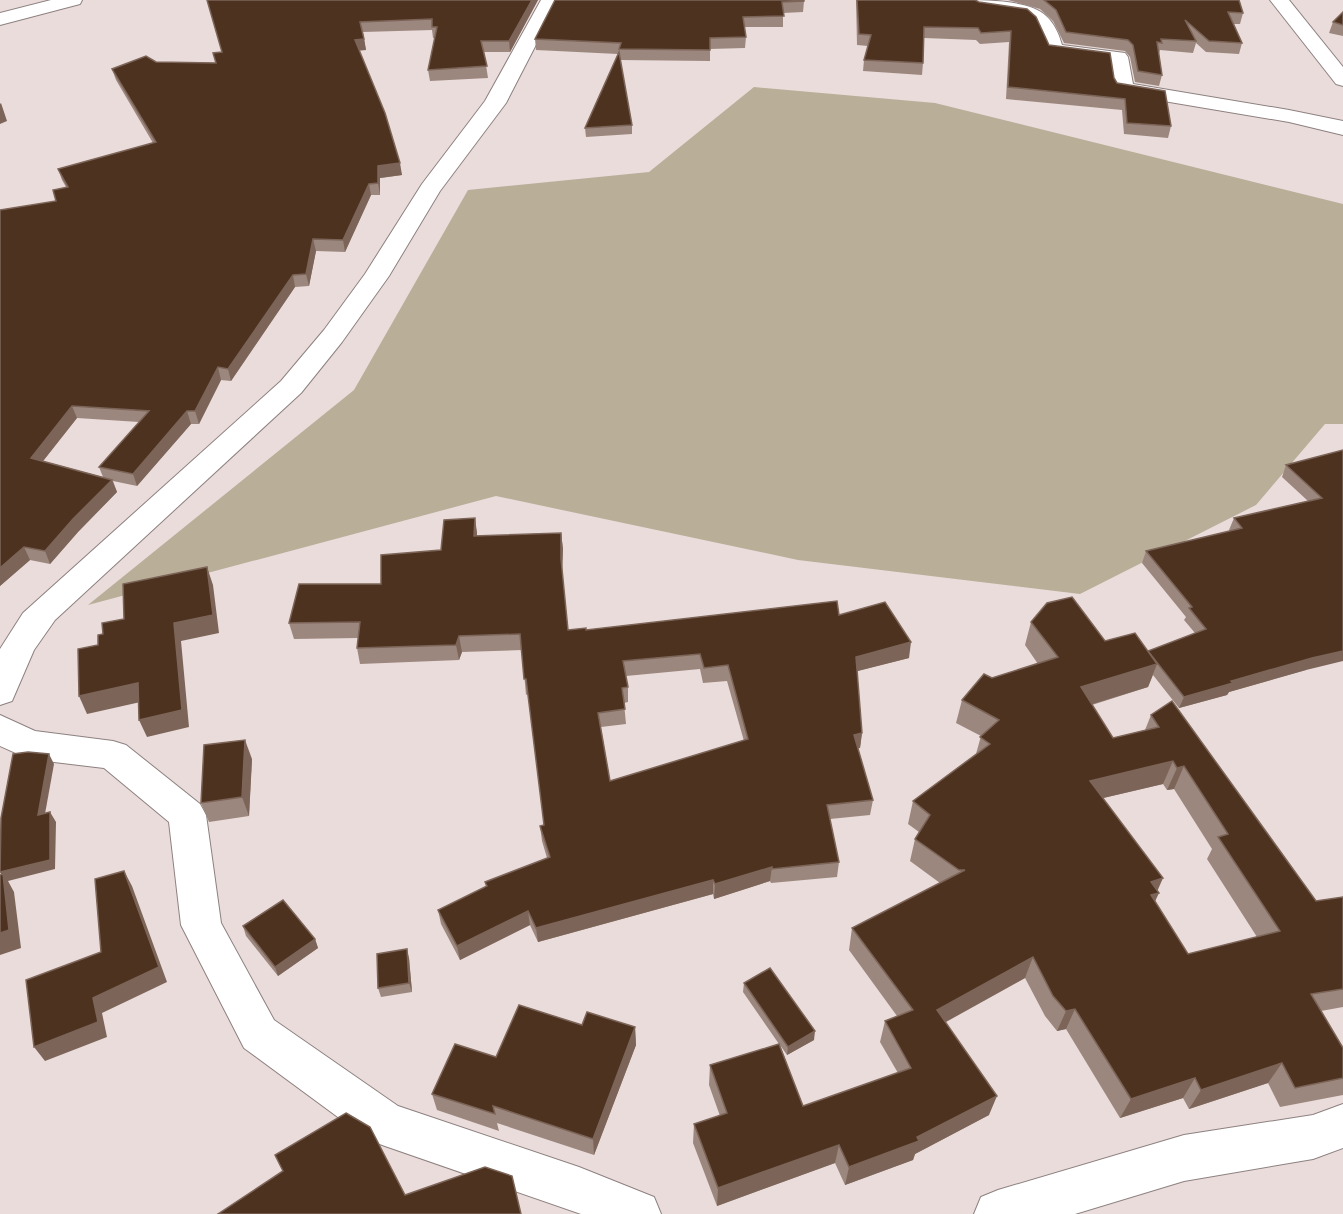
<svg xmlns="http://www.w3.org/2000/svg" width="1343" height="1214" font-family="'PT Serif',serif">
  <style>
    .green { fill: #b9ae98 }
    .lines { fill: none; stroke-linecap: round; stroke-linejoin: round }
    .street-casing { stroke: #8d8180; stroke-width: 2 }
    .secondary-casing { stroke: #8d8180; stroke-width: 2 }
    .primary-casing { stroke: #8d8180; stroke-width: 2 }
    .street { fill: #fff; fill-rule: evenodd }
    .secondary { fill: #fff; fill-rule: evenodd }
    .primary { fill: #fff; fill-rule: evenodd }
    .wall { fill: #9c877e; fill-rule: evenodd }
    .shaded-wall { fill: #7c6558 }
    .building { fill: #4d3220; stroke: #7c6558; stroke-width: 1.5; fill-rule: evenodd }
  </style>
  <rect width="100%" height="100%" fill="#eadcdb"/>
  <polygon class="green" points="754,87 935,103 1343,204 1343,424 1325,424 1256,505 1080,594 798,560 496,496 88,605 354,390 468,190 649,172"/>
  <g class="lines">
    <g class="street-casing">
      <g id="street">
        <polygon points="51,0 82,0 80,4 0,25 0,13"/>
        <path d="M963,0C984,0 1031,0 1046,16C1054,23 1059,34 1062,45L1125,53L1128,57L1133,84L1289,110L1343,121V135L1289,122L1116,93L1113,89L1109,62L1047,54C1041,45 1041,32 1033,24C1016,5 978,22 963,0Z"/>
        <polygon points="0,715 35,731 113,741 126,745 200,804 206,815 221,923 274,1020 398,1106 579,1167 654,1197 661,1214 581,1214 385,1146 369,1140 244,1048 181,925 169,822 104,768 29,759 0,746"/>
        <polygon points="1343,1104 1343,1148 1313,1159 1184,1181 1075,1214 974,1214 981,1197 998,1190 1184,1135 1313,1115"/>
      </g>
    </g>
    <g class="secondary-casing">
      <polygon id="secondary" points="1270,0 1289,0 1343,67 1343,86 1336,84"/>
    </g>
    <g class="primary-casing">
      <polygon id="primary" points="541,0 559,0 506,103 440,191 389,276 342,342 301,393 55,620 34,650 12,701 0,705 0,649 23,613 281,381 324,330 365,274 422,184 485,101"/>
    </g>
    <use href="#street" class="street"/>
    <use href="#secondary" class="secondary"/>
    <use href="#primary" class="primary"/>
  </g>
  <g class="wall">
    <path d="M207,0H538L510,52H484L488,78L430,81L428,70L435,38H433L432,30L363,32L366,50H359L402,175L380,178V195H371L345,252L316,251L309,286L295,287L231,381L221,380L199,424H191L137,486L113,481L117,492L78,532L50,564L30,560L0,586V210L56,201L66,187L62,180L58,169L153,143L116,80L112,69L156,62L216,63L222,52ZM77,418L139,422L99,467L103,477L43,461Z"/>
    <polygon points="555,0 804,1 803,12 783,13 783,27 744,27 746,37 745,48 710,49 710,61 620,60 632,125 632,134 586,137 585,128 618,54 536,50 535,39"/>
    <polygon points="856,0 975,0 1049,45 1114,78 1117,83 1171,126 1168,138 1124,134 1122,110 1006,99 1009,42 980,44 976,40 924,38 923,63 922,75 863,71 864,60 868,46 857,45"/>
    <polygon points="1008,0 1239,0 1243,13 1240,24 1234,24 1242,43 1239,54 1206,52 1196,43 1193,53 1160,50 1159,54 1162,75 1159,86 1135,82 1130,57 1125,51 1064,43 1053,21 1040,9"/>
    <polygon points="1343,12 1343,36 1329,33 1333,22"/>
    <path d="M1343,450L1306,670L1229,692L1227,695L1179,708L1153,675L1148,687L1092,705L1113,738L1145,730L1151,715L1316,901L1343,897V1007L1321,1011L1343,1048V1095L1280,1107L1268,1083L1189,1109L1183,1098L1120,1118L1066,1029L1057,1031L1045,1016L1025,978L946,1022L989,1115L915,1154L913,1160L845,1185L835,1163L717,1206L693,1143L694,1124L720,1116L709,1085L710,1065L779,1044L743,992L744,983L814,1040L787,1055L780,1045L803,1106L898,1073L880,1042L885,1021L897,1016L849,950L852,928L940,883L910,861L915,839L919,832L908,824L913,801L976,754L981,736L956,723L962,700L992,678L1038,664L1025,645L1031,622L1148,651L1195,633L1184,620L1186,617L1142,563L1146,551L1230,531L1229,530L1234,518L1308,501L1282,477L1286,465ZM1163,784L1167,790L1174,789L1212,849L1207,859L1257,937L1188,954L1155,902L1157,890L1103,798Z"/>
    <path d="M475,518L477,536L561,533L563,549L562,572L568,630H586L839,615L909,658L857,671L862,733L860,748H858L873,800L870,815L830,819L839,862L837,877L771,883L770,881L714,899L713,894L538,942L530,925L460,960L441,924L438,910L486,887L485,882L547,858L542,841L540,826L544,825L528,694L526,695L522,650L462,652L459,660L360,664L357,648L358,638L294,639L289,623L381,584L441,550ZM700,669L703,683L727,681L744,741L610,781L601,727L626,724L624,703L628,702V687L626,676Z"/>
    <polygon points="252,759 249,816 209,822 201,803"/>
    <polygon points="243,926 315,939 318,948 278,976 246,936"/>
    <polygon points="409,958 412,992 381,997 378,988"/>
    <polygon points="582,1025 635,1027 636,1045 594,1155 497,1123 499,1131 437,1110 432,1094 496,1057"/>
  </g>
  <g class="shaded-wall">
    <polygon points="532,0 538,0 510,52 509,41"/>
    <polygon points="364,39 366,50 356,51 355,40"/>
    <polygon points="1,103 7,121 0,124 0,104"/>
    <polygon points="400,163 402,175 380,178 380,195 378,183 378,166"/>
    <polygon points="369,184 371,195 345,252 343,240"/>
    <polygon points="313,239 316,251 309,286 306,274"/>
    <polygon points="293,275 295,287 231,381 228,369"/>
    <polygon points="218,367 221,380 199,424 195,411"/>
    <polygon points="72,406 77,418 36,470 31,458"/>
    <polygon points="187,411 191,424 137,486 133,474"/>
    <polygon points="112,480 117,492 78,532 50,564 45,551 73,519"/>
    <polygon points="475,518 477,533 476,551 474,536"/>
    <polygon points="561,533 563,549 562,574 561,559"/>
    <polygon points="24,547 30,560 0,586 0,568"/>
    <polygon points="207,567 213,585 219,633 181,641 189,727 147,737 139,720 174,623"/>
    <polygon points="459,636 462,652 459,660 456,645"/>
    <polygon points="911,642 909,658 854,672 856,657"/>
    <polygon points="1343,651 1343,661 1306,670 1229,692 1227,695 1179,708 1184,697 1231,681 1312,658"/>
    <polygon points="1157,664 1148,687 1073,710 1081,687"/>
    <polygon points="138,683 145,701 87,714 79,696"/>
    <polygon points="862,733 860,748 852,750 854,735"/>
    <polygon points="245,740 252,759 249,816 242,797"/>
    <polygon points="49,754 54,764 43,825 38,815"/>
    <polygon points="1173,761 1163,784 1082,803 1090,781"/>
    <polygon points="1184,766 1174,789 1167,790 1177,768"/>
    <polygon points="50,812 56,822 55,869 8,881 14,892 21,948 0,955 0,933 3,878 0,872"/>
    <polygon points="772,867 770,881 714,899 715,884"/>
    <polygon points="124,871 132,886 167,982 102,1013 107,1037 45,1061 34,1047 93,998"/>
    <polygon points="1163,878 1156,894 1159,893 1149,914 1151,882"/>
    <polygon points="713,880 713,894 538,942 536,928"/>
    <polygon points="528,911 530,925 460,960 457,946"/>
    <polygon points="315,939 318,948 278,976 275,967"/>
    <polygon points="407,949 409,958 412,992 409,983"/>
    <polygon points="1033,957 1025,978 931,1030 937,1010"/>
    <polygon points="1075,1009 1066,1029 1057,1031 1066,1011"/>
    <polygon points="635,1027 636,1045 594,1155 593,1139"/>
    <polygon points="815,1031 814,1040 787,1055 788,1047"/>
    <polygon points="1282,1063 1268,1083 1189,1109 1201,1090"/>
    <polygon points="1195,1078 1183,1098 1120,1118 1131,1099"/>
    <polygon points="997,1096 989,1115 915,1154 913,1160 845,1185 849,1167 917,1137"/>
    <polygon points="839,1145 835,1163 717,1206 718,1188"/>
  </g>
  <g class="building">
    <polygon points="207,0 532,0 509,41 481,41 487,66 428,70 437,27 432,27 432,19 360,22 364,39 355,40 385,113 400,163 378,166 378,183 369,184 343,240 313,239 306,274 293,275 228,369 218,367 195,411 187,411 133,474 99,467 149,411 72,406 31,458 112,480 73,519 45,551 24,547 0,568 0,210 56,201 53,190 68,187 58,169 156,142 112,69 146,56 156,62 216,63 213,53 222,52"/>
    <polygon points="555,0 804,0 804,1 782,2 784,16 743,17 746,37 710,38 710,50 619,49 621,43 535,39"/>
    <polygon points="857,0 975,0 979,2 1027,9 1036,17 1049,45 1110,53 1114,78 1117,83 1165,91 1171,126 1127,123 1125,99 1008,87 1011,31 981,33 978,28 924,27 923,63 864,60 871,35 859,34"/>
    <polygon points="1044,0 1239,0 1243,13 1228,12 1242,43 1209,41 1185,20 1196,41 1161,39 1162,43 1157,42 1162,75 1138,71 1133,45 1128,40 1066,32 1056,10"/>
    <polygon points="1343,12 1343,25 1333,22"/>
    <polygon points="619,52 632,125 585,128"/>
    <polygon points="1343,450 1343,651 1312,658 1231,681 1233,683 1184,697 1148,651 1206,629 1189,608 1192,607 1146,551 1242,528 1234,518 1322,498 1286,465"/>
    <path d="M475,518L474,536L561,533V559L568,630L586,628V630L837,601L839,615L885,602L911,642L856,657L862,733L854,735L873,800L827,805L839,862L772,869V867L715,884L713,880L536,928L528,911L457,946L438,910L487,886L485,882L550,857L540,826L544,825L526,679H524L520,634L459,636L456,645L357,648L360,622L289,623L299,584H381V555L441,550L444,520ZM700,654L704,668L728,665L748,739L610,781L598,713L625,709L622,688L628,687L623,661Z"/>
    <polygon points="207,567 213,615 174,623 182,710 139,720 138,683 79,696 78,649 98,645 98,635 103,634 102,623 124,619 123,584"/>
    <path d="M1072,597L1105,641L1135,633L1157,664L1081,687L1113,738L1159,727L1151,715L1172,701L1316,901L1343,897V989L1311,994L1343,1048V1078L1295,1088L1282,1063L1201,1090L1195,1078L1131,1099L1075,1009L1066,1011L1053,996L1033,957L937,1010L997,1096L917,1137L919,1141L849,1167L839,1145L718,1188L694,1124L727,1113L710,1065L779,1044L803,1106L911,1068L885,1021L913,1010L852,928L965,870H959L915,839L930,815L913,801L990,744L980,737L999,720L962,700L984,674L992,678L1058,657L1031,622L1047,603ZM1173,761L1177,768L1184,766L1228,834L1218,837L1280,931L1188,954L1151,895L1159,893L1151,882L1163,878L1090,781Z"/>
    <polygon points="245,740 242,797 201,803 204,745"/>
    <polygon points="28,752 49,754 38,815 50,812 50,860 0,872 1,818 13,754"/>
    <polygon points="124,871 159,967 93,998 98,1022 34,1047 26,980 101,952 95,879"/>
    <polygon points="3,874 9,930 0,933 0,875"/>
    <polygon points="283,900 315,939 275,967 243,926"/>
    <polygon points="407,949 409,983 378,988 377,954"/>
    <polygon points="770,968 815,1031 788,1047 744,983"/>
    <polygon points="519,1005 582,1025 587,1012 635,1027 593,1139 493,1106 495,1114 432,1094 455,1044 496,1057"/>
    <polygon points="346,1113 370,1127 405,1195 485,1167 512,1176 521,1214 218,1214 283,1171 275,1155"/>
  </g>
</svg>
